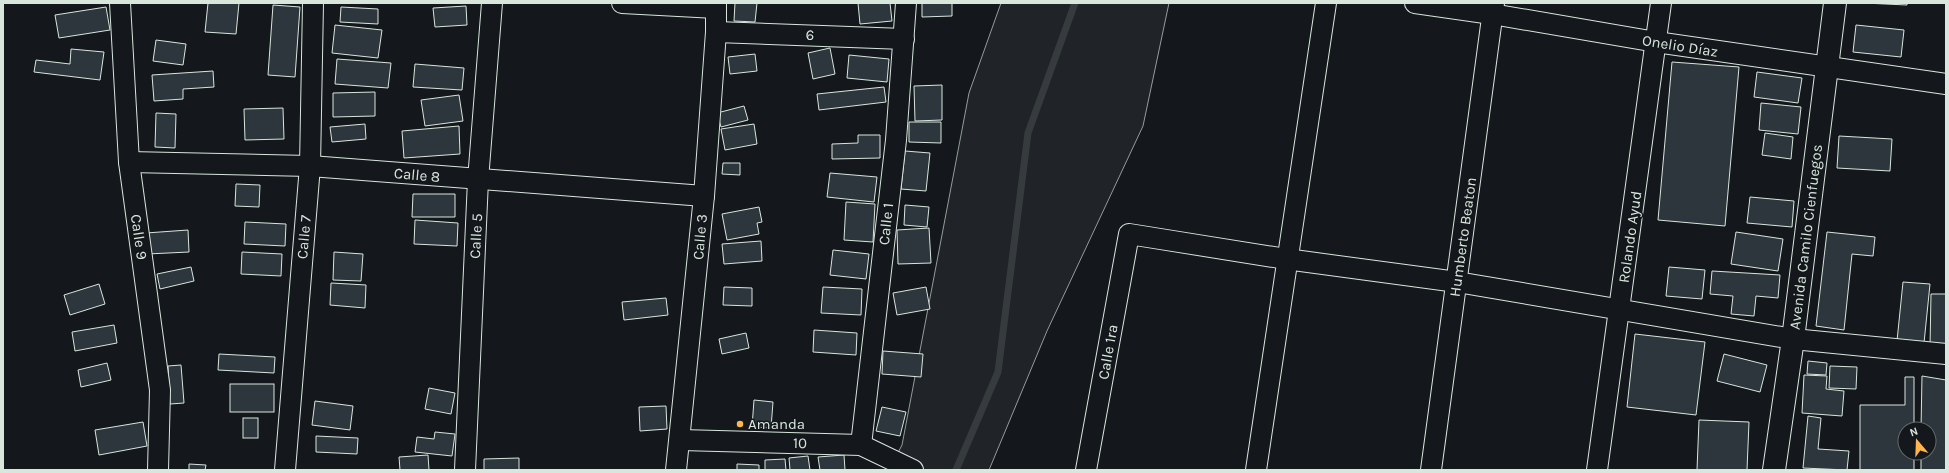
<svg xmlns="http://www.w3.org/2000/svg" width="1949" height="473" font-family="Karla,sans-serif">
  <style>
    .green { fill: #202428; stroke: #939e99 }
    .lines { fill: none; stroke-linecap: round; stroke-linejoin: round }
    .stream { stroke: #363b3e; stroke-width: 7 }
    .building { fill: #2c363c; stroke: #d8e6dc }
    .minor-casing { stroke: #d8e6dc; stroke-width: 22 }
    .secondary-casing { stroke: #d8e6dc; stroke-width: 24 }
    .minor { stroke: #14181c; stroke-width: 20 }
    .secondary { stroke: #14181c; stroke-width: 22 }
    .poi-dot { fill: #ffb74d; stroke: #14181c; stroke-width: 1.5 }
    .labels { text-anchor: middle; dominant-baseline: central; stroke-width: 3; stroke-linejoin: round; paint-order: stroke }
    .street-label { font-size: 15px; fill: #d8e6dc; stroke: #14181c }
    .poi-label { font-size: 15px; fill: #d8e6dc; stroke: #14181c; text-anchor: start }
  </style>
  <rect width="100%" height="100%" fill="#14181c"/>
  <polygon class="green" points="1001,3 1169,3 1143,126 1047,331 989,470 889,470 902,445 969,93"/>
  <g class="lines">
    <polyline class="stream" points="956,470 998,372 1028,133 1075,3"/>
  </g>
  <g class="building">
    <polygon points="208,3 239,3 236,34 205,32"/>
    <polygon points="735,3 757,3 755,22 734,21"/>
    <polygon points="858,3 890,3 892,21 860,24"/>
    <polygon points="922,3 952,3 952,16 922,17"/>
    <polygon points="1864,3 1907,3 1907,5"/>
    <polygon points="273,5 300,7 295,77 268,75"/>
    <polygon points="466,6 467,25 435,27 433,8"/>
    <polygon points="106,7 110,30 59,38 55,15"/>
    <polygon points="341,7 378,9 378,24 340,22"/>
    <polygon points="335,25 382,30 378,58 332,53"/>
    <polygon points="1856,25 1904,30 1901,57 1853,52"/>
    <polygon points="156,40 186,44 183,65 153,61"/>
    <polygon points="830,48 835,74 813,79 808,53"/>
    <polygon points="71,49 104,52 100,80 34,72 36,60 70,64"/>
    <polygon points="755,54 757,71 730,74 728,57"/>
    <polygon points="849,55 889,59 887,82 847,78"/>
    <polygon points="337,59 391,63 388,88 335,84"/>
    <polygon points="1672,62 1739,67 1725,226 1658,220"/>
    <polygon points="415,64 464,68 462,90 413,87"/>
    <polygon points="213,71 214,87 183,89 183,99 154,101 152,75"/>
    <polygon points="1757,72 1802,78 1798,103 1754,97"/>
    <polygon points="942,85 942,120 915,121 914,86"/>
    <polygon points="884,87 886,102 819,110 817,94"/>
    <polygon points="375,92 375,116 333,117 333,93"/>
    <polygon points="459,95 463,121 425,126 421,100"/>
    <polygon points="1761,103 1801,107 1798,134 1759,130"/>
    <polygon points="744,106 748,120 721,127 717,113"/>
    <polygon points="283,108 284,139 245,140 244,109"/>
    <polygon points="156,113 176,114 175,148 155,147"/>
    <polygon points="909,122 941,122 941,143 909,142"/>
    <polygon points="365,124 366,139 332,142 330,127"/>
    <polygon points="754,124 757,144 725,150 721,129"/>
    <polygon points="459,126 460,154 404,158 402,131"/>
    <polygon points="1765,133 1793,137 1791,159 1762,155"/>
    <polygon points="858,135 880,135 880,158 832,159 832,144 858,143"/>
    <polygon points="1839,136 1892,139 1890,171 1837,168"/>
    <polygon points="905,151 930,153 926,191 901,189"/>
    <polygon points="723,163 740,163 740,175 722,174"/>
    <polygon points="830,173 877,177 874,202 827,197"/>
    <polygon points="236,184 260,185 259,207 235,206"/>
    <polygon points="413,194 455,194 455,217 412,217"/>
    <polygon points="1750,197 1794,201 1792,227 1747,223"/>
    <polygon points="846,202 875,204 873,242 844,240"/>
    <polygon points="905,205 929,207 927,227 904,225"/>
    <polygon points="759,207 762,222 757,223 759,234 727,240 722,214"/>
    <polygon points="415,220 458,223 457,246 414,244"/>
    <polygon points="245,222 286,224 285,246 244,244"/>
    <polygon points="929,228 931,263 898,264 897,230"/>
    <polygon points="188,230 189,252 147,254 146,233"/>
    <polygon points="1736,232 1783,239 1778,271 1731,264"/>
    <polygon points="1827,232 1875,237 1873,256 1852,254 1844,330 1816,326"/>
    <polygon points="761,241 762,261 724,264 722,244"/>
    <polygon points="833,250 869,254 866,279 830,275"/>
    <polygon points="242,252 282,254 281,276 241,274"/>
    <polygon points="334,252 363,254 361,281 333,280"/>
    <polygon points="191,267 194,281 160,289 157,274"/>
    <polygon points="1669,267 1705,270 1702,299 1666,296"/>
    <polygon points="1712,271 1780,275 1778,298 1756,296 1754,316 1731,314 1733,296 1710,294"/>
    <polygon points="1903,282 1930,284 1924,343 1897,341"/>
    <polygon points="331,283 366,285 365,308 330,305"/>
    <polygon points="99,284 105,304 70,315 64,295"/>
    <polygon points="724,287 752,288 752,306 723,305"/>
    <polygon points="823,287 862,289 861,315 821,313"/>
    <polygon points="926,287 930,309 897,315 893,293"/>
    <polygon points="1931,294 1946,294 1946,347 1930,347"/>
    <polygon points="666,298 668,315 624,320 622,302"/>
    <polygon points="114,325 117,343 75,351 72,332"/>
    <polygon points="814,330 857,333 856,355 813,352"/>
    <polygon points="746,333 749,348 722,354 719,339"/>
    <polygon points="1635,334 1705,342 1696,415 1627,407"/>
    <polygon points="883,351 923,354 921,377 882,374"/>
    <polygon points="219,354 275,357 274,373 218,370"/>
    <polygon points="1724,354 1767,365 1760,392 1717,381"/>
    <polygon points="1808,361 1827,363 1826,375 1807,374"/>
    <polygon points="107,363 111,380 81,387 78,370"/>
    <polygon points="181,365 184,403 170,404 168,366"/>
    <polygon points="1830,366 1857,367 1856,389 1829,388"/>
    <polygon points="1804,375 1827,376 1826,389 1844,391 1842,416 1802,413"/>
    <polygon points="1922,376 1946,380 1946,470 1921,470 1921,453 1929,453 1929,429 1921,429"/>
    <polygon points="1905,377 1914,377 1914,429 1905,429 1905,453 1914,453 1914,470 1860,470 1860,405 1905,405"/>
    <rect x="230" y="384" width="44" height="28"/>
    <polygon points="429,388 455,393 451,414 425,409"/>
    <polygon points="754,400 773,402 771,428 752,427"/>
    <polygon points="315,401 353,406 350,430 312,425"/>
    <polygon points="666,406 667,429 640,431 639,407"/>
    <polygon points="882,407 906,412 900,436 876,431"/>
    <polygon points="1808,416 1821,418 1818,449 1849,451 1847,470 1803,468"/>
    <rect x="243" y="418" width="15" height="20"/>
    <polygon points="1699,420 1749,422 1747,470 1697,470"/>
    <polygon points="143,422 147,446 99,455 95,430"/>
    <polygon points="435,432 455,434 452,456 415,452 417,437 434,439"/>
    <polygon points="316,436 358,438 357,454 316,452"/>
    <polygon points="428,455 429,470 400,470 399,457"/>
    <polygon points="844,455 845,470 820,470 818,457"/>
    <polygon points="808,456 810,470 790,470 789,458"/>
    <polygon points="519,458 519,470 484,470 484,459"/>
    <polygon points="785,459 786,470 765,470 765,460"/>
    <polygon points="189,464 206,465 205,470 189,470"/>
    <polygon points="737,464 759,465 759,470 737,470"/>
  </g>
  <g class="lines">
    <g class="minor-casing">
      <g id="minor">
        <polyline points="120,3 129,162 160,390 158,470"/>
        <polyline points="622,3 716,8"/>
        <polyline points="1415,3 1492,14 1656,42 1946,84"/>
        <polyline points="716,32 904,39"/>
        <polyline points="129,162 310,166 704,196"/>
        <polyline points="681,440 861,445 913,470"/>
        <polyline points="861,445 896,140 906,3"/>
        <polyline points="285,470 310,166 313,3"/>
        <polyline points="465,470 478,180 492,3"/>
        <polyline points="676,470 704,196 716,32 716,3"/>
        <polyline points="1086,470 1129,234 1286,259 1457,282 1793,339 1946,354"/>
        <polyline points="1256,470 1326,3"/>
        <polyline points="1431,470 1494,3"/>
        <polyline points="1597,470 1661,3"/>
      </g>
    </g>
    <g class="secondary-casing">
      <polyline id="secondary" points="1774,470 1793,339 1835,3"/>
    </g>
    <use href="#minor" class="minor"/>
    <use href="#secondary" class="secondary"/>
  </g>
  <circle class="poi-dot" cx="740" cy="424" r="4"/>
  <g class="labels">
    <g class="street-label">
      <text transform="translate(810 35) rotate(2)">6</text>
      <text transform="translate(1680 46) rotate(9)">Onelio Díaz</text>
      <text transform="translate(417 175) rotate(5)">Calle 8</text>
      <text transform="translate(886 224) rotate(-84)">Calle 1</text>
      <text transform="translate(476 236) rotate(-87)">Calle 5</text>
      <text transform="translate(139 237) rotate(82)">Calle 9</text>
      <text transform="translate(304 237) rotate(-85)">Calle 7</text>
      <text transform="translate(700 237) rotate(-85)">Calle 3</text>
      <text transform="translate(1463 237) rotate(-82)">Humberto Beaton</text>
      <text transform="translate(1630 237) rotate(-82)">Rolando Ayud</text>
      <text transform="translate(1806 237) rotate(-83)">Avenida Camilo Cienfuegos</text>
      <text transform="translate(1108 352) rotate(-80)">Calle 1ra</text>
      <text transform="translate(800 443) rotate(1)">10</text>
    </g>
    <g class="poi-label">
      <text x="748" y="424">Amanda</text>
    </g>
  </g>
  <rect width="1949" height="473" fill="none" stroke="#d8e6dc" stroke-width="8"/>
  <g transform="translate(1917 441) rotate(341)"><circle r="19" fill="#14181c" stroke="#626a69"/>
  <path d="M0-3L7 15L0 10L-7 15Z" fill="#ffb74d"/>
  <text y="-6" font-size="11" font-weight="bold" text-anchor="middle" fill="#d8e6dc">N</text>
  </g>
</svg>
